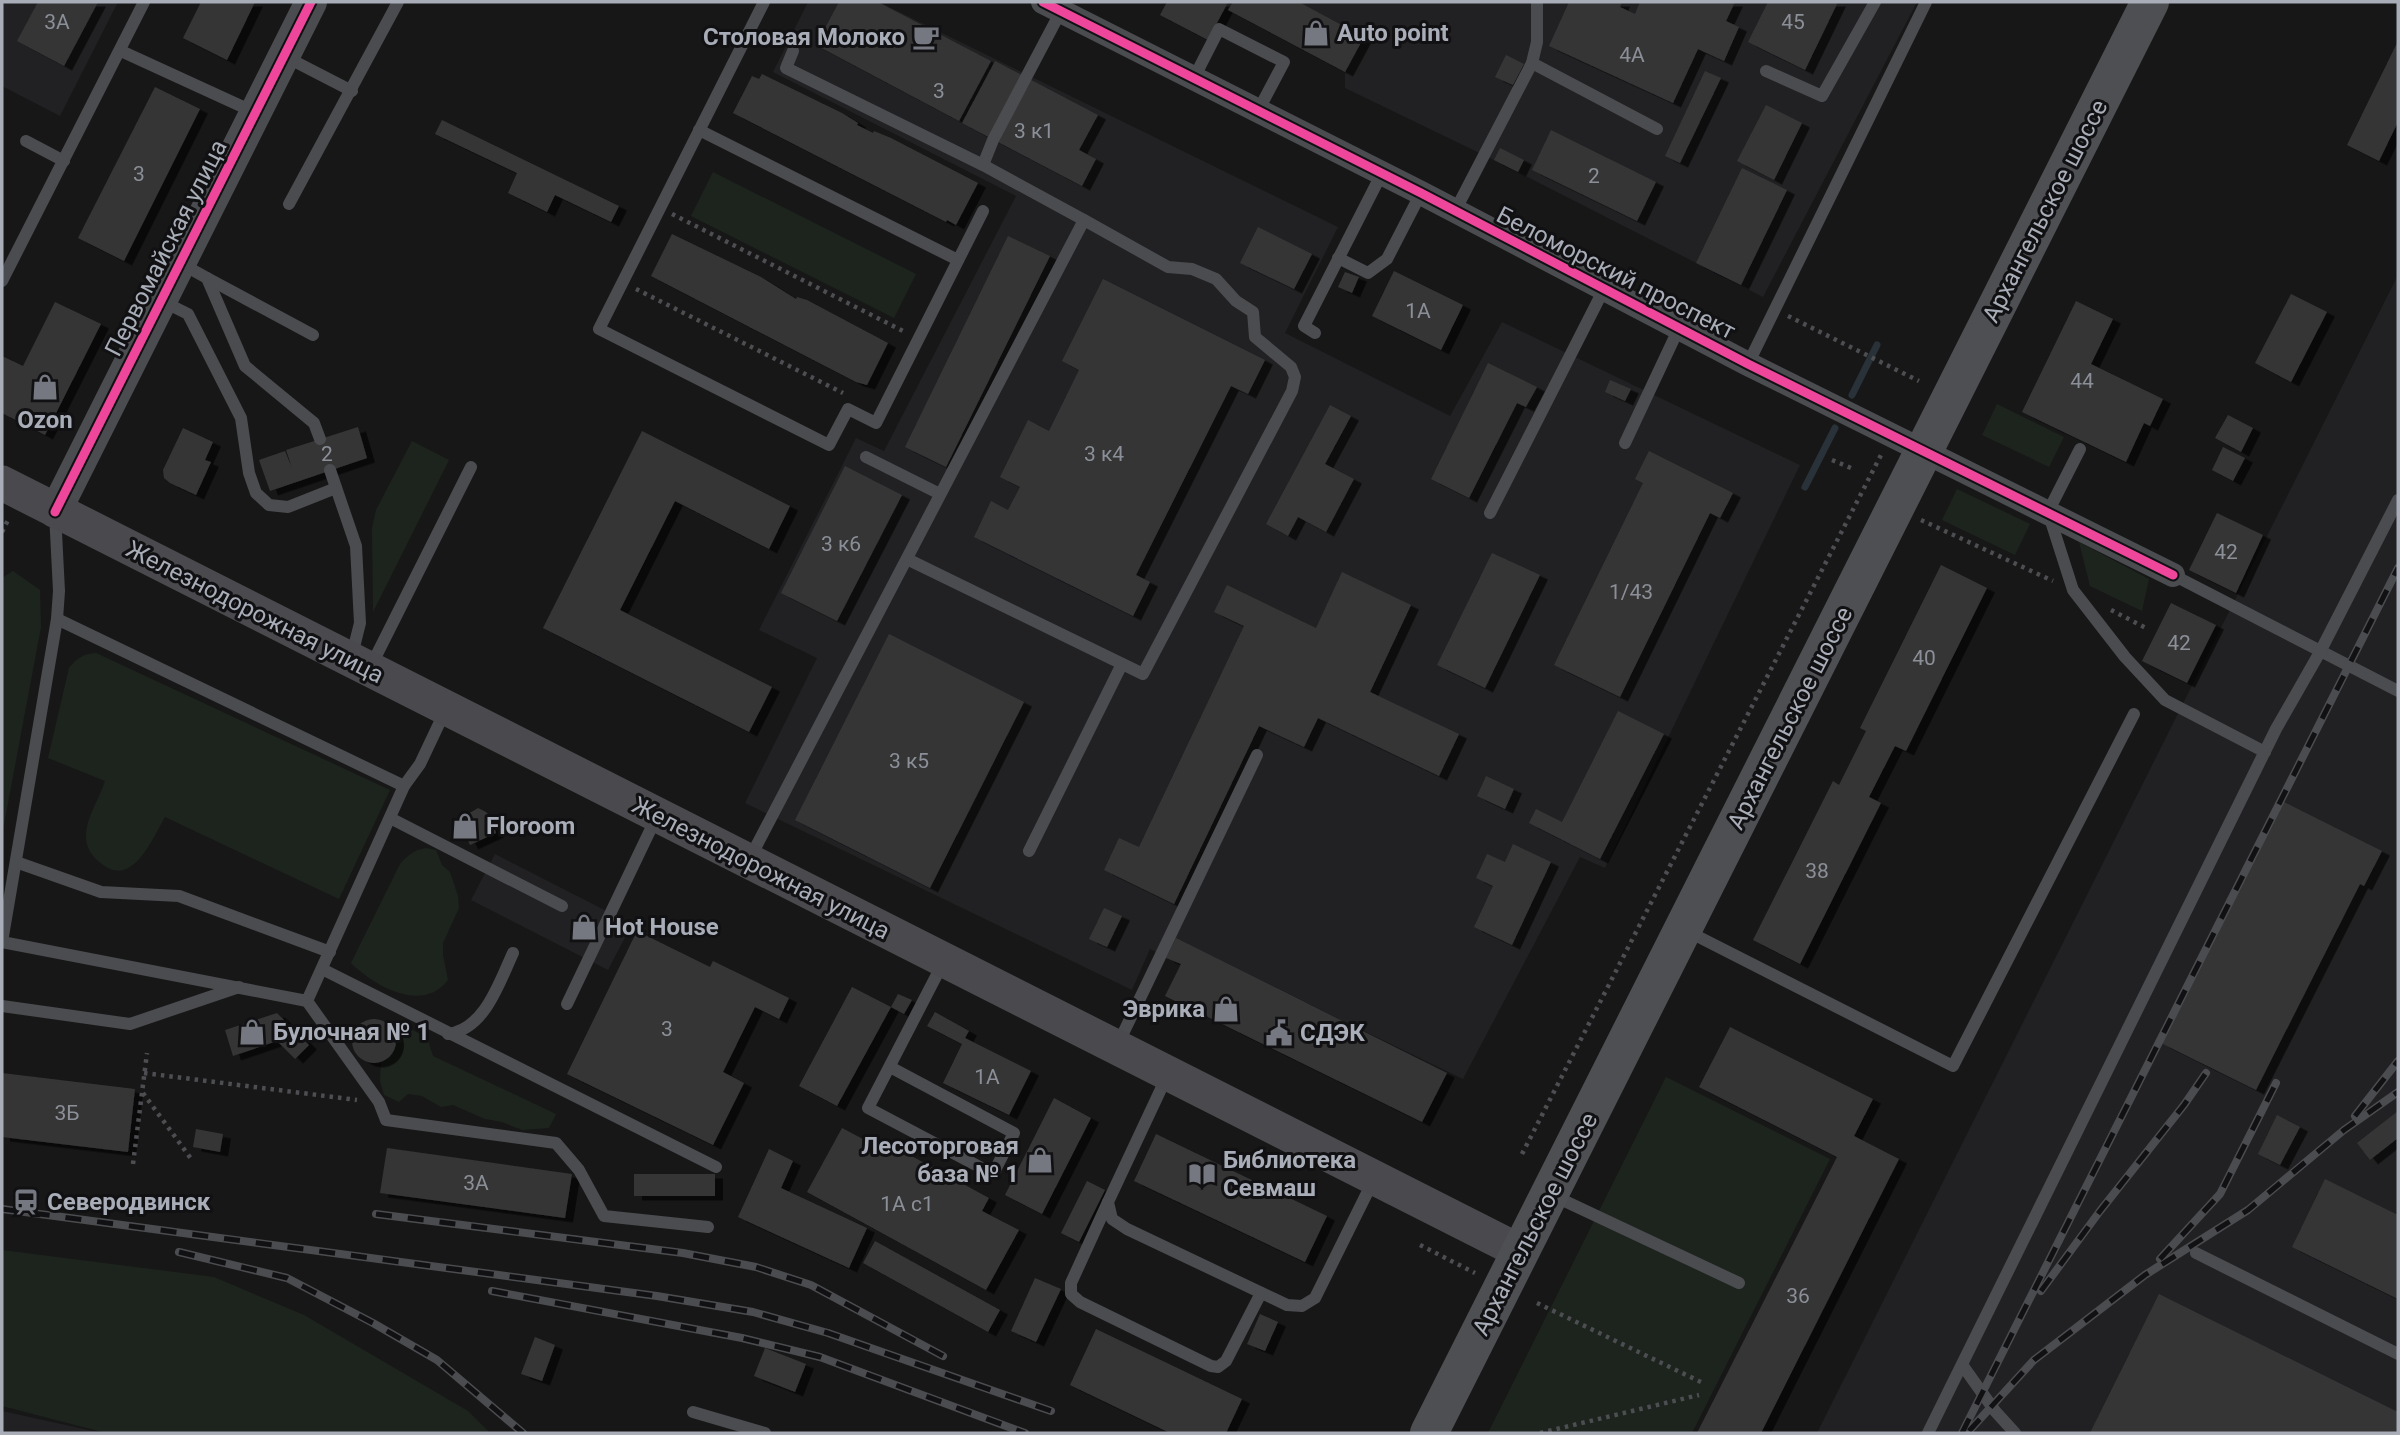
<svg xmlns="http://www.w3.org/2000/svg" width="2400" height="1435" font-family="Roboto,sans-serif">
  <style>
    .built { fill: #212123 }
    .green { fill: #1d241e }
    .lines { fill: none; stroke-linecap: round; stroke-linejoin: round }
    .stream { stroke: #2a3239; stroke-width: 7 }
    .building { fill: #353536; filter: url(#shadow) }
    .path { stroke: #4d4e52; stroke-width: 4.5; stroke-dasharray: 3.5 5; stroke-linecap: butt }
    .service { stroke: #4b4c50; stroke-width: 12 }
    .minor { stroke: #4b4c50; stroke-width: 24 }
    .tertiary { stroke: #4b4c50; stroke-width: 32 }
    .secondary { stroke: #4a4a4e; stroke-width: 35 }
    .primary { stroke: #4d4f52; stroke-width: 38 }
    .rail-casing { stroke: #4b4c4f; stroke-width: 8 }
    .rail { stroke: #111113; stroke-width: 5; stroke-dasharray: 16; stroke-linecap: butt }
    .cycleway-casing { stroke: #111113; stroke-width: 13 }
    .cycleway { stroke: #ed469a; stroke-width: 9 }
    .labels { text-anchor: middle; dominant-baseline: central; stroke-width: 6; stroke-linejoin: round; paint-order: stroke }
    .number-label { font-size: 21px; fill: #8b8f98 }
    .poi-label { font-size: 24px; font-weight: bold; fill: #a8adb8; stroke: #111113; text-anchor: start }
    .street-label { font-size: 24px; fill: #a8adb8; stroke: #111113 }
  </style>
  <defs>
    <filter id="shadow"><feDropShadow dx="8" dy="4.5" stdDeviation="0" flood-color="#0009"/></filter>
  </defs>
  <rect width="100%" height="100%" fill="#171717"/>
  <g class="built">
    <polygon points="2,2 118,2 60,116 2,86"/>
    <polygon points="808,2 879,2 1338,227 1285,333 1450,416 1502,322 1800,465 1605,868 1580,857 1463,1079 1190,947 1181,964 1150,949 1132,990 745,803 817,658 759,630 856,438 884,451 1016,196 773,72"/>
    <polygon points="1167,2 1917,2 1763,297 1494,160 1345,88 1345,72 1228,10 1225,9 1208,40 1160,15"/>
    <polygon points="2398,275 2398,1433 1817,1433"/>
    <polygon points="495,854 632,924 608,970 471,900"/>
    <polygon points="2,1411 102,1433 2,1433"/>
  </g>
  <g class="green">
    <polygon points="713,172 916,274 894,318 691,216"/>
    <polygon points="1997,404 2064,437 2049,467 1982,435"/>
    <polygon points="412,441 449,460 373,612 372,528 376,510"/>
    <polygon points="1957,489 2030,524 2015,555 1942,520"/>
    <polygon points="2079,542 2149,579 2142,611 2090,586"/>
    <polygon points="13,571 40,590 41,627 2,835 2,578"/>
    <path d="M96,653L390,790L339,899L165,817C153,837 133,889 102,864C93,858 86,848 86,837C86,817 99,800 105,781L48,758L69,668C77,658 83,654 96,653Z"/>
    <path d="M426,848L436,850L442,865L450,872L458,896L459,908L443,943V955L448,980C422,1014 375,986 351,963L400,864C408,855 414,850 426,848Z"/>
    <polygon points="410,1029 427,1037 433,1056 556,1114 549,1128 522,1130 502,1122 485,1119 453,1105 441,1107 422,1096 408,1094 399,1102 384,1095 380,1081 381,1063 394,1052 396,1034"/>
    <polygon points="1666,1077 1830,1159 1692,1433 1488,1433"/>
    <polygon points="2,1250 214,1277 304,1315 468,1411 490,1433 106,1433 2,1406"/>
  </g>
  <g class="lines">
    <g class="stream">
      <polyline points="1852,395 1877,345"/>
      <polyline points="1805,487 1835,428"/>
    </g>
  </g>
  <g class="building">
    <polygon points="38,2 98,2 64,66 17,41"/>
    <polygon points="201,2 255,2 227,60 183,38"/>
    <polygon points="839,2 878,2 991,61 959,121 816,45"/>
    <polygon points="1167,2 1228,2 1208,40 1160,15"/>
    <polygon points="1233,2 1299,2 1364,37 1345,72 1228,10"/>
    <polygon points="1569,2 1622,2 1620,7 1635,14 1640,2 1735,2 1726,21 1739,27 1724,61 1698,49 1673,103 1549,46"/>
    <polygon points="1768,2 1838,2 1805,70 1748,42"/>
    <polygon points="2398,41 2398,122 2379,161 2347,145"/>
    <polygon points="1506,55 1524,64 1513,85 1495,77"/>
    <polygon points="995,61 1098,115 1079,150 1096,159 1082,186 962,123"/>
    <polygon points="1705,71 1721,78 1680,163 1665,156"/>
    <polygon points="762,74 842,113 858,123 857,125 873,133 874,131 891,138 978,183 956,225 947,220 946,222 733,113 752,76 759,79"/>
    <polygon points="155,87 200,109 124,261 78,238"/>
    <polygon points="1766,105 1802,123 1774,180 1737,161"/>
    <polygon points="442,120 619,206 611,222 555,195 547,212 508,193 517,173 435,134"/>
    <polygon points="1551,130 1656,182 1637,221 1532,170"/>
    <polygon points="1500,148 1524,160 1518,172 1494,160"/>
    <polygon points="1742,168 1787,190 1741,285 1696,263"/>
    <polygon points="1258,227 1312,254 1294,289 1240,263"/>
    <polygon points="672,234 761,277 796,299 797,297 807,300 888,343 867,385 856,382 651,276"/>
    <polygon points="1008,236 1050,256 946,467 905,447"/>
    <polygon points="1394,271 1463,305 1441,350 1372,316"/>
    <polygon points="1345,272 1359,277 1352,293 1338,287"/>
    <polygon points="1103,279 1265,360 1248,394 1231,386 1136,575 1150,582 1133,616 974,537 991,501 1008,510 1020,487 1000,477 1028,420 1049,431 1079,370 1062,361"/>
    <polygon points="2291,294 2327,312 2291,382 2255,363"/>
    <polygon points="2076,301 2113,319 2091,364 2163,399 2150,426 2144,423 2126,462 2022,412"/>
    <polygon points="55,302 101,324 45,435 2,413 2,356 23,366"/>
    <polygon points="1488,363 1537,387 1526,407 1517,403 1469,498 1431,479"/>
    <polygon points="1610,380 1631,389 1625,401 1605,392"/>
    <polygon points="1330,405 1351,416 1325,464 1354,479 1326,532 1298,517 1288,536 1266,524"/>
    <polygon points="2228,415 2253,428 2241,452 2215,438"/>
    <polygon points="358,427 367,458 270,491 259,460 285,451 292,468 286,450"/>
    <polygon points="183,428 213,442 205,460 211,462 196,495 170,483 164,478 163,470"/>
    <polygon points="642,431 790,506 769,549 675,501 620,610 772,687 749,732 543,628"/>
    <polygon points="2223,447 2245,458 2233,481 2212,470"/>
    <polygon points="1649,451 1733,493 1720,518 1710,513 1620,697 1554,665 1643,483 1635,479"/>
    <polygon points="845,466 902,495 837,621 781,593"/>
    <polygon points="2217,513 2263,535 2236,593 2189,570"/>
    <polygon points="1492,553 1540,575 1485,688 1437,665"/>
    <polygon points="1941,565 1987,588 1906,751 1895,746 1869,797 1881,803 1800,964 1753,940 1833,781 1839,785 1866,731 1860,728"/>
    <polygon points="1342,572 1411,605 1370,692 1459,734 1439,776 1318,718 1304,747 1259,726 1174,904 1104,870 1119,838 1139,847 1244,626 1214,612 1227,585 1316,628"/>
    <polygon points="2171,603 2216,625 2187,683 2142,661"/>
    <polygon points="889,634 1024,702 930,888 795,820"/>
    <polygon points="1618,711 1664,734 1600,859 1529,823 1536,809 1562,822"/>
    <polygon points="1486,776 1514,789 1505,809 1477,796"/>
    <polygon points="2282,801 2382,851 2364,886 2360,884 2256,1090 2161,1043"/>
    <polygon points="478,808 486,812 491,817 496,833 470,845 463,829 468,826 465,820 468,814"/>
    <polygon points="1513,844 1551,862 1512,945 1474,927 1493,886 1476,878 1487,854 1505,862"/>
    <polygon points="1104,908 1122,916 1107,947 1089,939"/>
    <polygon points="581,917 593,922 586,938 574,933"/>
    <polygon points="637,931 710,967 713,961 789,998 779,1019 755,1007 723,1072 744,1083 713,1145 567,1074"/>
    <polygon points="1176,938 1447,1073 1422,1122 1165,996 1181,964 1166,958"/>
    <polygon points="852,987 891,1007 837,1106 799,1086"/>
    <polygon points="898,994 912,1000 904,1014 891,1007"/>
    <polygon points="935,1012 969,1031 965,1038 1031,1071 1009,1115 943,1083 962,1044 927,1026"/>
    <polygon points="277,1013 309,1045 295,1059 277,1041 233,1056 225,1030"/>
    <circle cx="374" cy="1041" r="22"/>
    <polygon points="1730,1027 1873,1099 1854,1136 1899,1159 1761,1433 1697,1433 1837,1157 1699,1087"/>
    <polygon points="2,1073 135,1089 128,1152 2,1137"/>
    <polygon points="1054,1098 1091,1118 1042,1214 1005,1195"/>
    <polygon points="2398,1111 2398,1138 2370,1160 2357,1143"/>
    <polygon points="2277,1115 2300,1127 2280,1165 2258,1154"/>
    <polygon points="842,1128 878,1147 882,1140 989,1198 982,1211 1019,1230 986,1290 807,1192"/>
    <polygon points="196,1129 223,1134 220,1152 193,1147"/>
    <polygon points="1156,1134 1327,1216 1305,1262 1134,1181"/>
    <polygon points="387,1148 572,1174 565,1218 380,1193"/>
    <polygon points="769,1149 793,1161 781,1188 867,1228 849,1268 738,1217"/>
    <rect x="634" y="1174" width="81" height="22"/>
    <polygon points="2325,1179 2398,1215 2398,1299 2292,1247"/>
    <polygon points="1087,1181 1105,1190 1079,1242 1061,1233"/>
    <polygon points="875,1241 1000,1310 988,1332 863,1263"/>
    <polygon points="1035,1278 1061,1289 1036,1342 1011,1331"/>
    <polygon points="2159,1294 2398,1412 2398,1433 2090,1433"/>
    <polygon points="1260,1314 1278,1322 1265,1351 1247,1344"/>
    <polygon points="1096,1329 1242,1399 1226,1433 1170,1433 1070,1385"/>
    <polygon points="535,1337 555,1345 542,1381 521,1374"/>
    <polygon points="765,1348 806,1364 795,1392 754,1376"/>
  </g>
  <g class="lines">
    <g class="path">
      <polyline points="672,214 905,332"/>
      <polyline points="636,289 843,393"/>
      <polyline points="1788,316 1919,381"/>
      <polyline points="1832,460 1851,468"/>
      <polyline points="1921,520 2053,581"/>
      <polyline points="2,532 9,518"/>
      <polyline points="2111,610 2148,629"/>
      <polyline points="144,1073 357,1100"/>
      <polyline points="143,1093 192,1160"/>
      <polyline points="1522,1154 1881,455"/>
      <polyline points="133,1164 147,1053"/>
      <polyline points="1420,1245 1475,1273"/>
      <polyline points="1537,1303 1705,1384"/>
      <polyline points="1540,1433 1699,1395"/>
    </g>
    <g class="service">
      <polyline points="764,2 599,329 829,445 848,409 876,423 983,211"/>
      <polyline points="121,51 254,112"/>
      <polyline points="284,56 352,91"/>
      <polyline points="1532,63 1657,129"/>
      <polyline points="1766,71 1822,96 1875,2"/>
      <polyline points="1194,78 1219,29 1284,62 1258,111"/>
      <polyline points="699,130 958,260"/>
      <polyline points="26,141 64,161"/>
      <polyline points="983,165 993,140 1061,11"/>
      <polyline points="289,204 398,2"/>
      <polyline points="1455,211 1532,63 1537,42 1537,2"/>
      <polyline points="1338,258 1368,273 1387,259 1421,193"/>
      <polyline points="180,263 207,278 245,366 314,423 320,439"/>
      <polyline points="207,278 313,335"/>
      <polyline points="2,281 144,2"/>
      <polyline points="162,301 188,314 241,418 249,473 256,493 269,505 288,507 336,488"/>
      <polyline points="1315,333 1304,326 1382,173"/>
      <polyline points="1748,364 1926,2"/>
      <polyline points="1625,443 1679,328"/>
      <polyline points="2080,449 2048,512 2073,590 2125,657 2165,700 2265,752"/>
      <polyline points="866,457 940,494"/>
      <polyline points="330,470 356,546 360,623 351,659"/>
      <polyline points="1490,513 1604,289"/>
      <polyline points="907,559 1143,674 1292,391 1295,377 1291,367 1255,337 1253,312 1236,301 1216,279 1192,269 1168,267 1084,220"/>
      <polyline points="2173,575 2398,691"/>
      <polyline points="57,619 404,786"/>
      <polyline points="370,668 471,467"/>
      <polyline points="390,818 562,906"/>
      <polyline points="1029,851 1122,664"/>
      <polyline points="750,858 1084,220 983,165 786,68 793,51"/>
      <polyline points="16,862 101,892 179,896 330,952"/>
      <polyline points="1687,931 1953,1066 2134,714"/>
      <polyline points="2,942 307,1001 404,786 420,764 446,709"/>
      <polyline points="2,942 57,619 59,591 55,513"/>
      <polyline points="322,969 716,1167"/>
      <polyline points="307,1001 379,1102 386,1120 556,1143 579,1170 604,1216 708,1227"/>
      <polyline points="567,1004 657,816"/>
      <polyline points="2,1006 130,1024 239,987"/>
      <path d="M448,1034C485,1029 499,983 513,953"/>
      <polyline points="1118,1044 1257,755"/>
      <polyline points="890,1067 1014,1133 993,1174 868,1108 944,961"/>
      <polyline points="1168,1074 1108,1202 1112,1219 1127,1229 1287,1305 1302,1306 1315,1298 1374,1179"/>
      <polyline points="1554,1196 1739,1283"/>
      <polyline points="1108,1202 1071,1283 1071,1294 1080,1302 1211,1366 1218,1367 1226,1361 1261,1293"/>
      <polyline points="2196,1253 2398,1354"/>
      <polyline points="1963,1366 1995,1411 2015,1433"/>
      <polyline points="693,1412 765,1433"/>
      <polyline points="1928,1433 2276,729 2320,652 2398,500"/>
    </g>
    <polyline class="minor" points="1043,2 1421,193 1748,364 2173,575"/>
    <polyline class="tertiary" points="55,512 311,2"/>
    <polyline class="secondary" points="2,483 1521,1252"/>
    <polyline class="primary" points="1429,1433 2150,2"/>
    <g class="rail-casing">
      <g id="rail">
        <polyline points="2355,1116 2398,1061"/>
        <polyline points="2,1209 657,1296 753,1312 828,1333 1051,1411"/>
        <polyline points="376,1214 683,1253 756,1267 811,1285 943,1356"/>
        <polyline points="179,1252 287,1278 373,1323 437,1360 523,1433"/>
        <polyline points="2160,1259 2220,1194 2276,1083"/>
        <polyline points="492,1291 742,1338 820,1357 1025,1433"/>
        <polyline points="2041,1291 2100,1211 2184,1105 2206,1073"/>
        <polyline points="1969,1431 2034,1360 2145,1275 2248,1210 2344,1130 2398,1092"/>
        <polyline points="1962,1433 2398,568"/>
      </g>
    </g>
    <use href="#rail" class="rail"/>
    <g class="cycleway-casing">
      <g id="cycleway">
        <polyline points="1043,2 1421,193 1748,364 2173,575"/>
        <polyline points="55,512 311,2"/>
      </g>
    </g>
    <use href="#cycleway" class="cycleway"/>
  </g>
  <defs>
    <g id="shop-bare" transform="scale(2.1)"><path d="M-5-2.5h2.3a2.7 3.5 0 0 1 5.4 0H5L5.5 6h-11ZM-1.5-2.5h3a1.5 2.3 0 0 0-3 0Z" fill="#757880" stroke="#111113" stroke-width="2.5" paint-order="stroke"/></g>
    <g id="cafe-bare" transform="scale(2.1)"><path d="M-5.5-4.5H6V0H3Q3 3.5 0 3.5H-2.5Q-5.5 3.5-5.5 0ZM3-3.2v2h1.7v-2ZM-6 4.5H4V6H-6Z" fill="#757880" stroke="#111113" stroke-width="2.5" paint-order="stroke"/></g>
    <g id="civic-bare" transform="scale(2.1)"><path d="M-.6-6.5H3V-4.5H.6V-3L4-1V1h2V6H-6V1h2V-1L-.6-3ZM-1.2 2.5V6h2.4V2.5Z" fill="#757880" stroke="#111113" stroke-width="2.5" paint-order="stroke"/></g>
    <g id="library-bare" transform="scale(2.1)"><path d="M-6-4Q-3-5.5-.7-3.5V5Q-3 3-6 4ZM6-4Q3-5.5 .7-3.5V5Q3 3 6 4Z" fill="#757880" stroke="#111113" stroke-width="2.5" paint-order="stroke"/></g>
    <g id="station-bare" transform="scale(2.1)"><path d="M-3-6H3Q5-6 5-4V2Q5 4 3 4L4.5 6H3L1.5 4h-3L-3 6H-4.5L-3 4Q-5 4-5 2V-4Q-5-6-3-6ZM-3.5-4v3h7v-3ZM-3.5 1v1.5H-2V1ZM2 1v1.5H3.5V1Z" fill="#757880" stroke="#111113" stroke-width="2.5" paint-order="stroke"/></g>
  </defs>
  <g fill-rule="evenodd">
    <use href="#shop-bare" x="1316" y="33"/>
    <use href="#cafe-bare" x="926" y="37"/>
    <use href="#shop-bare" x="45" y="387"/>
    <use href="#shop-bare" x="465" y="826"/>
    <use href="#shop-bare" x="584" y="927"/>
    <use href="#shop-bare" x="1226" y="1009"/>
    <use href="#shop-bare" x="252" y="1032"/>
    <use href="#civic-bare" x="1279" y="1033"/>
    <use href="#shop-bare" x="1040" y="1160"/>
    <use href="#library-bare" x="1202" y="1174"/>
    <use href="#station-bare" x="26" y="1202"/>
  </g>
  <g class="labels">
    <g class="number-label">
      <text x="57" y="22">3А</text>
      <text x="1793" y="22">45</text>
      <text x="1632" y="55">4А</text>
      <text x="939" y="91">3</text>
      <text x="1034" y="131">3 к1</text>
      <text x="139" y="174">3</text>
      <text x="1594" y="176">2</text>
      <text x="1418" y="311">1А</text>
      <text x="2082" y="381">44</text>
      <text x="327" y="454">2</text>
      <text x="1104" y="454">3 к4</text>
      <text x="841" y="544">3 к6</text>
      <text x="2226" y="552">42</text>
      <text x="1631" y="592">1/43</text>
      <text x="2179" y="643">42</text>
      <text x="1924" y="658">40</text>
      <text x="909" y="761">3 к5</text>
      <text x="1817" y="871">38</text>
      <text x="667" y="1029">3</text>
      <text x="987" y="1077">1А</text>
      <text x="67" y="1113">3Б</text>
      <text x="476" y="1183">3А</text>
      <text x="907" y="1204">1А с1</text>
      <text x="1798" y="1296">36</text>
    </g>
    <g class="poi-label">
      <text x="1337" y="33">Auto point</text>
      <text x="905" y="37" text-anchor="end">Столовая Молоко</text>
      <text x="45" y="420" text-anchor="middle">Ozon</text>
      <text x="486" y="826">Floroom</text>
      <text x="605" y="927">Hot House</text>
      <text x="1205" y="1009" text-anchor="end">Эврика</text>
      <text x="273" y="1032">Булочная № 1</text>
      <text x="1300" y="1033">СДЭК</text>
      <text x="1019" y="1146" text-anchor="end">Лесоторговая<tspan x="1019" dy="28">база № 1</tspan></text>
      <text x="1223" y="1160">Библиотека<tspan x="1223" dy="28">Севмаш</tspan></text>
      <text x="47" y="1202">Северодвинск</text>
    </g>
    <g class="street-label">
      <text transform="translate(2045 211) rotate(-63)">Архангельское шоссе</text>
      <text transform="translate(166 248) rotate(-63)">Первомайская улица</text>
      <text transform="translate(1616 273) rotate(27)">Беломорский проспект</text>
      <text transform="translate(255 612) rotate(27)">Железнодорожная улица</text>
      <text transform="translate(1790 718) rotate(-63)">Архангельское шоссе</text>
      <text transform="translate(761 868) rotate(27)">Железнодорожная улица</text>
      <text transform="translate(1535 1224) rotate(-63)">Архангельское шоссе</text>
    </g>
  </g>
  <rect width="2400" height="1435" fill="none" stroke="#a8adb8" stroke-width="7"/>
</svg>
